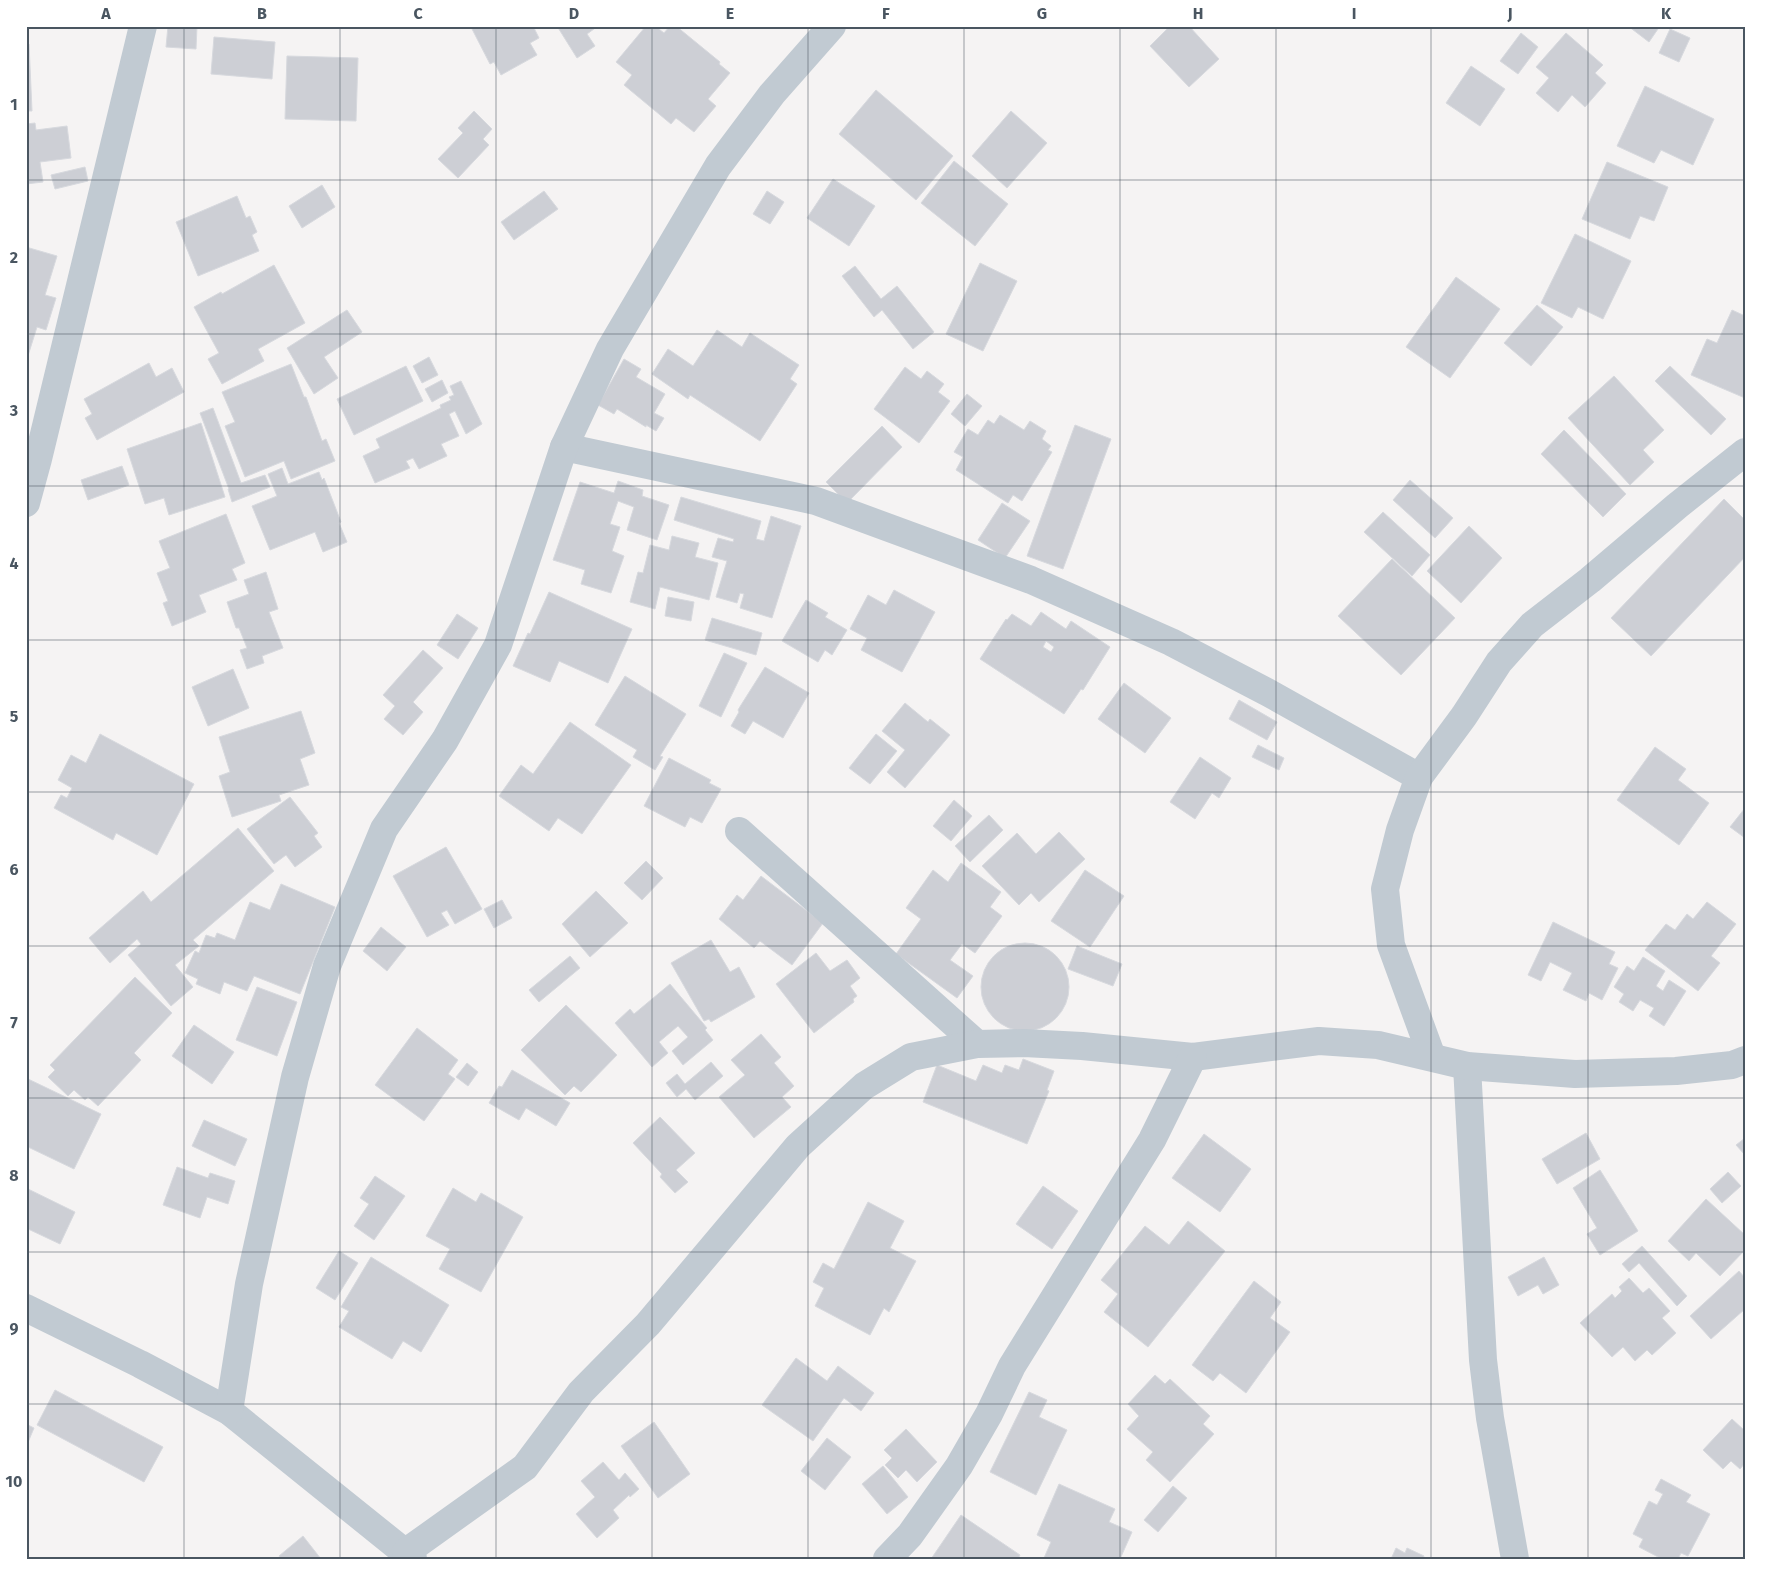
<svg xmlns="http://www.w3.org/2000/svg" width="1771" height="1585" font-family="'Fira Sans',sans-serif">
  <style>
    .building { fill: #cdcfd5; stroke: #d7d9de; fill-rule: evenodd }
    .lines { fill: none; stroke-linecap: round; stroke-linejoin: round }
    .minor { stroke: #c1cad2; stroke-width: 28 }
    .grid { fill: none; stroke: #4a5661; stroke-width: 1; stroke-opacity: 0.55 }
    .neatline { fill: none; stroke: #4a5661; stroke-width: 2 }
    .grid-label { font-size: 16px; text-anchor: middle; font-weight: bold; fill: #4a5661 }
  </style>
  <rect width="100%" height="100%" fill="#f5f3f3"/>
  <g class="building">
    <polygon points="168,26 197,26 196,49 166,47"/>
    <polygon points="473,26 533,26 539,38 530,43 537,55 501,75 494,62 490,64 471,27"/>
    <polygon points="557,26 598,26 587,34 595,46 577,58"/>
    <polygon points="646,26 655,26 664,33 670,26 676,26 720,62 719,64 730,73 708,99 716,106 694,132 676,118 671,124 624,85 632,75 616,62"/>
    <polygon points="1170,26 1189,26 1219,59 1189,87 1150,46"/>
    <polygon points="1628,26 1660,26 1649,42"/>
    <polygon points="1670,29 1690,38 1679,62 1659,53"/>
    <polygon points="1521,33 1538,47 1518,74 1500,61"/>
    <polygon points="1566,33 1603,65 1595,73 1606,83 1585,107 1572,95 1558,112 1536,93 1549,78 1536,67"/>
    <polygon points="214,37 275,42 272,79 211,74"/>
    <polygon points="26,44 29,44 32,111 26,111"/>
    <polygon points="287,56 358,58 356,121 285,119"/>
    <polygon points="1471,66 1505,89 1480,126 1446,103"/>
    <polygon points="1645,86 1714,119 1693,165 1661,150 1654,163 1617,146"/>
    <polygon points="876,90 953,156 916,200 839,134"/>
    <polygon points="474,111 492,129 483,139 489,145 458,178 438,159 463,133 458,128"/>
    <polygon points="1011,111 1047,143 1007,188 972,156"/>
    <polygon points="35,123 36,130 67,126 71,158 40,162 43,182 26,184 26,124"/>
    <polygon points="954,161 1008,204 975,246 921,203"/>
    <polygon points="1607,162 1668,187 1654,221 1640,216 1630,239 1582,219"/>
    <polygon points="85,167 88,181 55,189 51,175"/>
    <polygon points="833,179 875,206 849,246 807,218"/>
    <polygon points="322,185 335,207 302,228 289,206"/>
    <polygon points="544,191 558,209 514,240 501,222"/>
    <polygon points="767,191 784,202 770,224 753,214"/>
    <polygon points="237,196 246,218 250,216 257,232 252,235 259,251 198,276 176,222"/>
    <polygon points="1575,234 1631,261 1603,319 1578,307 1572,318 1541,303"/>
    <polygon points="26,247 57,256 45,295 56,298 46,330 37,327 26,362"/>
    <polygon points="980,263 1017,281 983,351 946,334"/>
    <polygon points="274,265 305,323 258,349 264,361 222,384 208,359 219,353 194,307 221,292 222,294"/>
    <polygon points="855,266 881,299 897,286 934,332 913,349 882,310 874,317 842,276"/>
    <polygon points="1456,277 1500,309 1450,378 1406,347"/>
    <polygon points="1537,305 1563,327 1531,366 1504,343"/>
    <polygon points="347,310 362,332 324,357 338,378 314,394 287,348"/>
    <polygon points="1732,310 1745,316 1745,398 1691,375 1707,339 1717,343"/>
    <polygon points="717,330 742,347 750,333 799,365 790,379 797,384 760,441 690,395 688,399 652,374 668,349 693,366"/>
    <polygon points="429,357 438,375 422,383 413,366"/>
    <polygon points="624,359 641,369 636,377 665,394 654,413 664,418 656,431 646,425 646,427 617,409 614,414 598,405"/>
    <polygon points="149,363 156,377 172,368 184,392 97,440 85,418 92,414 84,399"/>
    <polygon points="291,364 304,397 306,397 322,441 326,439 335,461 291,479 284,461 245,477 225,426 235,422 222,392"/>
    <polygon points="406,366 423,401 354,435 337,399"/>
    <polygon points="1670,366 1726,419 1711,435 1655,381"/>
    <polygon points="905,367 921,379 927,371 944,384 938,392 950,401 919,443 874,409"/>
    <polygon points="1614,376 1664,430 1643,450 1654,462 1630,485 1568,418"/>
    <polygon points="442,380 448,393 432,402 425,389"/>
    <polygon points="461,381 482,424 466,434 455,411 449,414 459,436 441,444 447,456 419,469 413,458 406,461 410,468 375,483 363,456 380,448 376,439 441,408 440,405 451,400 449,397 454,395 450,386"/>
    <polygon points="967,394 982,406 965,426 951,414"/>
    <polygon points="213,408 241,483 265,475 270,487 232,502 228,489 229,489 200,413"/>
    <polygon points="1000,415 1024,430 1030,421 1046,431 1042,439 1051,446 1048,450 1052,452 1022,501 1013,495 1008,503 956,470 963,457 954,452 968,429 978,435 988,420 994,424"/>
    <polygon points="201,423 225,497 169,515 164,498 145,504 127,449"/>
    <polygon points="1075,425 1111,439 1063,569 1027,556"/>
    <polygon points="882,426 902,447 847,503 826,482"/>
    <polygon points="1564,430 1626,494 1603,517 1541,454"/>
    <polygon points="122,466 129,485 88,500 81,480"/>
    <polygon points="282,468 288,484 319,472 322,480 324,478 341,522 339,523 347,542 323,552 315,532 270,550 252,506 277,496 268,474"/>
    <polygon points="1410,480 1453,518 1435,538 1393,500"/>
    <polygon points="618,481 643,490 642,496 669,505 657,540 627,530 634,507 618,501 610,524 620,527 612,551 624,556 611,593 581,584 585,570 553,560 580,482 614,493"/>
    <polygon points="681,497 761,521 756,539 764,541 771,516 801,526 772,618 740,608 744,594 740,593 737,603 716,597 727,561 712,557 718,538 733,542 734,539 674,520"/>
    <polygon points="1724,499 1745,520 1745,557 1651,656 1611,618"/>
    <polygon points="1002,503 1030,521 1005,558 978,540"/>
    <polygon points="1383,512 1430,555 1412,576 1364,532"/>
    <polygon points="226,514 245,563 232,569 237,580 199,595 206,612 172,626 163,603 168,601 157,573 170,568 159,541"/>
    <polygon points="1469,526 1502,558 1461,603 1427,571"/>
    <polygon points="672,536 699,543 695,557 718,563 709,600 660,587 655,609 630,602 638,572 643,573 650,545 669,550"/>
    <polygon points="1392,559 1455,618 1401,675 1338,616"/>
    <polygon points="266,572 278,609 269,612 283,648 262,656 264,663 247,669 240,650 247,648 239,628 236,628 227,602 249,594 244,580"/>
    <polygon points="894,590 935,612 902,672 861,650 867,638 850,629 868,595 886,605"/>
    <polygon points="549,592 632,629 608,683 559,661 550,682 513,666 528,633 530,634"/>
    <polygon points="668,597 694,602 691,621 665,616"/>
    <polygon points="806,600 828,613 825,617 847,630 832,655 825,650 818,662 782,641"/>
    <path d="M1041,612L1066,629L1071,621L1110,647L1083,690L1081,689L1064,714L980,659L1006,619L1007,620L1012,614L1031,626ZM1046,641L1054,647L1051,652L1043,647Z"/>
    <polygon points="457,614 478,628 458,659 437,645"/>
    <polygon points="712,618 762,633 756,655 705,640"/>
    <polygon points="423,650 443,668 413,702 423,712 403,735 384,719 395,706 383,695"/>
    <polygon points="724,653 747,663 721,717 699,706"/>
    <polygon points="765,667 809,693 783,738 753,721 745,734 731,726 739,712 738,710 741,705"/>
    <polygon points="233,669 249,708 208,726 192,687"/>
    <polygon points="625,676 686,714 660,756 663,757 655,770 633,757 637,750 595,725"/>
    <polygon points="1124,683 1171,718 1145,753 1098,719"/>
    <polygon points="1239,700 1277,722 1267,740 1229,719"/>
    <polygon points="905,703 928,722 930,719 950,735 905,788 887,772 905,750 882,731"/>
    <polygon points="301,711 315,753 300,759 309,785 279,795 281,801 232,817 219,776 230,772 219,737"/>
    <polygon points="570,722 631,765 582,834 558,818 549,831 499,796 521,765 533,774"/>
    <polygon points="100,734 194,784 157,855 116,833 113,840 54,808 61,795 67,798 72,788 58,780 71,755 86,763"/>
    <polygon points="876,734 897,751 870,784 849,768"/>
    <polygon points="1258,745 1284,758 1279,770 1252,757"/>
    <polygon points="1655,747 1686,769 1678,780 1709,803 1679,845 1617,800"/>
    <polygon points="1200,757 1231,778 1219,798 1212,793 1195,819 1170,802"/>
    <polygon points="669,758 711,780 709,783 721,789 702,823 690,817 685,827 644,806"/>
    <polygon points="290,797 318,833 314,836 322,847 295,867 286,855 274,864 247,829"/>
    <polygon points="954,800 972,816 951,841 933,826"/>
    <polygon points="1745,808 1745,838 1730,827"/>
    <polygon points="989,815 1003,830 970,862 955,846"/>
    <polygon points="238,828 274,871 193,940 199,946 175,965 193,987 171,1006 128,955 141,944 137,939 110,963 89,938 143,891 151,902"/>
    <polygon points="1059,832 1085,859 1039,902 1031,893 1019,905 982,866 1017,833 1036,854"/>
    <polygon points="446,847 482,909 455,924 447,910 441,913 449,925 427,937 393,876"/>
    <polygon points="646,861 663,878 642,900 624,883"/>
    <polygon points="961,863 1001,892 990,907 1002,916 975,953 962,944 950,960 973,976 957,998 896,954 921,919 906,908 933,870 948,882"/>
    <polygon points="1085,870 1124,896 1090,947 1051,921"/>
    <polygon points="761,876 823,923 792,965 760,941 754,948 719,919 737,895 743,900"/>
    <polygon points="281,884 335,907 300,994 254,976 247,991 224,982 220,994 196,984 198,979 185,973 195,951 199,953 206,935 215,938 217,933 235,940 250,902 270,910"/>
    <polygon points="596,891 628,923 590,957 562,924"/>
    <polygon points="502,900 512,918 494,928 484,909"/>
    <polygon points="1707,902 1736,924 1711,956 1720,963 1698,991 1645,950 1666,924 1675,930 1687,914 1693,919"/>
    <polygon points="1553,922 1615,952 1609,964 1618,968 1602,1000 1589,993 1586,1001 1563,990 1572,973 1550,962 1541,981 1528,975"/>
    <polygon points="381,927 406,947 387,971 363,951"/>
    <polygon points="711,940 730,972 739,967 755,997 711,1022 709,1019 704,1021 671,963"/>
    <circle cx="1025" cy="987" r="44"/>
    <polygon points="1077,946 1122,964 1113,986 1068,969"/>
    <polygon points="816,953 830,971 847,960 860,978 850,986 857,996 853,999 854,1002 814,1033 776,984"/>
    <polygon points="570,956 580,968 539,1002 529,990"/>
    <polygon points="1643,957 1665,971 1656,986 1663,991 1669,980 1686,991 1664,1026 1649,1016 1654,1008 1640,1000 1633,1011 1619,1002 1624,994 1614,987 1627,966 1634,971"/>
    <polygon points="135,977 172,1013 134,1053 141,1060 98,1106 88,1097 85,1100 74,1090 68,1096 48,1077 55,1070 50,1065"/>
    <polygon points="670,984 707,1028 705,1030 713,1040 683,1065 672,1051 688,1037 678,1026 659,1042 668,1053 652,1067 615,1023 630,1009 634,1014"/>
    <polygon points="257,987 297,1002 277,1056 236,1040"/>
    <polygon points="566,1005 617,1055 581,1092 574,1086 565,1095 521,1050"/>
    <polygon points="194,1025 234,1052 212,1084 172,1056"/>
    <polygon points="417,1028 458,1060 448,1074 455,1079 424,1121 375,1085"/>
    <polygon points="761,1034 781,1057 774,1063 794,1086 782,1097 791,1107 754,1138 719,1097 745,1075 731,1060"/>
    <polygon points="1023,1059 1054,1071 1047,1090 1049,1091 1027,1144 923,1102 937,1065 976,1081 983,1065 1002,1073 1005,1065 1019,1070"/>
    <polygon points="711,1062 723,1076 695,1100 686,1089 677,1097 666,1083 677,1074 685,1084"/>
    <polygon points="467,1063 478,1072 468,1086 456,1077"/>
    <polygon points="512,1070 570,1103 556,1126 526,1108 519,1120 489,1103 499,1086 502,1087"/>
    <polygon points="26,1078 101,1114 74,1169 26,1146"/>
    <polygon points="660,1117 695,1153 676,1170 688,1182 675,1193 660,1177 662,1174 633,1143"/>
    <polygon points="204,1120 247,1139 235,1166 192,1146"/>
    <polygon points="1586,1133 1600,1159 1557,1184 1542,1159"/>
    <polygon points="1204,1134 1251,1169 1220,1212 1172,1178"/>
    <polygon points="1745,1138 1745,1155 1736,1145"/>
    <polygon points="177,1167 208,1178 210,1173 235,1181 228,1204 207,1197 200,1218 163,1205"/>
    <polygon points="1600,1170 1638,1231 1600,1255 1587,1234 1597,1228 1573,1188"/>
    <polygon points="1728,1172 1741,1186 1722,1203 1710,1189"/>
    <polygon points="375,1176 405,1196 374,1240 354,1226 369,1204 360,1198"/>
    <polygon points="1043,1186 1078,1211 1052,1249 1016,1224"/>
    <polygon points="26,1188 75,1212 60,1244 26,1228"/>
    <polygon points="453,1188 476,1202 481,1193 523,1217 481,1292 439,1269 450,1249 426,1236"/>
    <polygon points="1706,1199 1745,1235 1745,1250 1720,1276 1696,1253 1689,1261 1668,1241"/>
    <polygon points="868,1202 904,1221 890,1248 916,1261 889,1312 884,1308 870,1335 815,1306 824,1288 813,1282 823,1263 834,1269"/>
    <polygon points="1188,1221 1225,1251 1148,1347 1104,1312 1118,1294 1101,1280 1145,1226 1169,1245"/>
    <polygon points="1642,1246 1687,1296 1677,1306 1639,1263 1629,1272 1622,1264"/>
    <polygon points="339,1251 358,1263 335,1300 316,1288"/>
    <polygon points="371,1257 449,1305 421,1352 403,1341 392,1359 339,1327 349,1311 341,1307"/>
    <polygon points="1544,1257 1559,1285 1543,1294 1538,1285 1518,1296 1508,1277"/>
    <polygon points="1739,1271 1745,1278 1745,1309 1711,1339 1690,1316"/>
    <polygon points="1629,1278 1643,1293 1649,1288 1670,1311 1662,1318 1676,1333 1652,1355 1647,1350 1635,1361 1623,1347 1612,1357 1580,1323 1612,1294 1615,1298 1622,1291 1619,1287"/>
    <polygon points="1254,1281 1281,1302 1270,1318 1290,1332 1246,1393 1220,1373 1213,1381 1192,1365"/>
    <polygon points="796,1358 827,1381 838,1366 874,1393 861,1411 844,1398 813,1441 762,1405"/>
    <polygon points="1155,1375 1165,1384 1170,1379 1210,1416 1203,1424 1214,1434 1170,1482 1146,1460 1153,1452 1127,1429 1139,1416 1128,1404"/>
    <polygon points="55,1390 163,1447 144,1482 37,1425"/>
    <polygon points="1029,1392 1047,1400 1039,1417 1067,1430 1036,1495 990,1472"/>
    <polygon points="1732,1419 1745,1431 1745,1437 1743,1439 1745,1441 1745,1463 1740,1469 1731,1461 1723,1469 1703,1450"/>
    <polygon points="654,1422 690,1474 658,1498 621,1446"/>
    <polygon points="26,1424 34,1428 26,1447"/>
    <polygon points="906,1429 937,1462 917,1482 906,1470 898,1478 885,1465 892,1458 884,1450"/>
    <polygon points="827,1438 851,1457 825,1490 801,1471"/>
    <polygon points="603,1462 619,1480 625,1473 639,1489 630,1497 629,1495 613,1510 619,1518 597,1538 576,1514 595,1497 581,1481"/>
    <polygon points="883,1466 908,1497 887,1514 862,1484"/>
    <polygon points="1661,1479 1691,1495 1686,1502 1710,1514 1688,1556 1681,1553 1678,1559 1662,1559 1639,1547 1643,1539 1633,1534 1649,1501 1657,1505 1663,1494 1655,1490"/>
    <polygon points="1059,1484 1115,1509 1109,1522 1132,1532 1120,1559 1044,1558 1051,1542 1037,1535"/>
    <polygon points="1173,1486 1187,1498 1158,1532 1144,1520"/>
    <polygon points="961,1515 1020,1555 1018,1559 931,1559"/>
    <polygon points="303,1536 321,1559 281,1559 279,1556"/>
    <polygon points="1396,1548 1405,1553 1407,1548 1424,1556 1423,1559 1391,1559"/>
  </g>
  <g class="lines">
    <g class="minor">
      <polyline points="564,447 816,501 1031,580 1171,642 1267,692 1419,777"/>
      <polyline points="26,503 38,459 143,26"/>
      <polyline points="739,831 977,1044"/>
      <polyline points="1432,1057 1391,945 1385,889 1400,830 1419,777 1464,716 1499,662 1532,625 1590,580 1677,506 1745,452"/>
      <polyline points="1467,1066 1483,1360 1490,1418 1515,1559"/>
      <polyline points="26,1308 140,1364 229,1411 413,1559"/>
      <polyline points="229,1411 249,1284 295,1077 327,966 384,829 445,740 498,645 564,447 610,349 718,166 772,94 832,26"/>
      <polyline points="406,1552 525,1467 581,1392 648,1324 798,1146 864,1086 911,1057 977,1044 1024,1043 1082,1046 1193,1057 1319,1041 1378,1045 1467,1066 1575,1074 1676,1071 1732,1065 1745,1060"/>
      <polyline points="887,1559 910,1535 959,1466 989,1414 1012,1366 1152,1140 1193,1057"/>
    </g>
  </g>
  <path class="grid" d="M184,26V1559M340,26V1559M496,26V1559M652,26V1559M808,26V1559M964,26V1559M1120,26V1559M1276,26V1559M1431,26V1559M1588,26V1559M26,180H1745M26,334H1745M26,486H1745M26,640H1745M26,792H1745M26,946H1745M26,1098H1745M26,1252H1745M26,1404H1745"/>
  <rect width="1771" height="1585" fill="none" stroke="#ffffff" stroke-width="55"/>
  <rect x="28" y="28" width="1716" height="1530" class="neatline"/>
  <g class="grid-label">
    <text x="106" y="19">A</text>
    <text x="262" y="19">B</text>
    <text x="418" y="19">C</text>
    <text x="574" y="19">D</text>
    <text x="730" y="19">E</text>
    <text x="886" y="19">F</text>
    <text x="1042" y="19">G</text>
    <text x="1198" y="19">H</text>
    <text x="1354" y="19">I</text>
    <text x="1510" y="19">J</text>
    <text x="1666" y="19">K</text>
    <text x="14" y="110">1</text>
    <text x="14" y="263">2</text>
    <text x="14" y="416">3</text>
    <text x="14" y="569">4</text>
    <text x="14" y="722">5</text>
    <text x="14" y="875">6</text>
    <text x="14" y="1028">7</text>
    <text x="14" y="1181">8</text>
    <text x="14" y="1334">9</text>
    <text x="14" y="1487">10</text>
  </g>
</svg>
